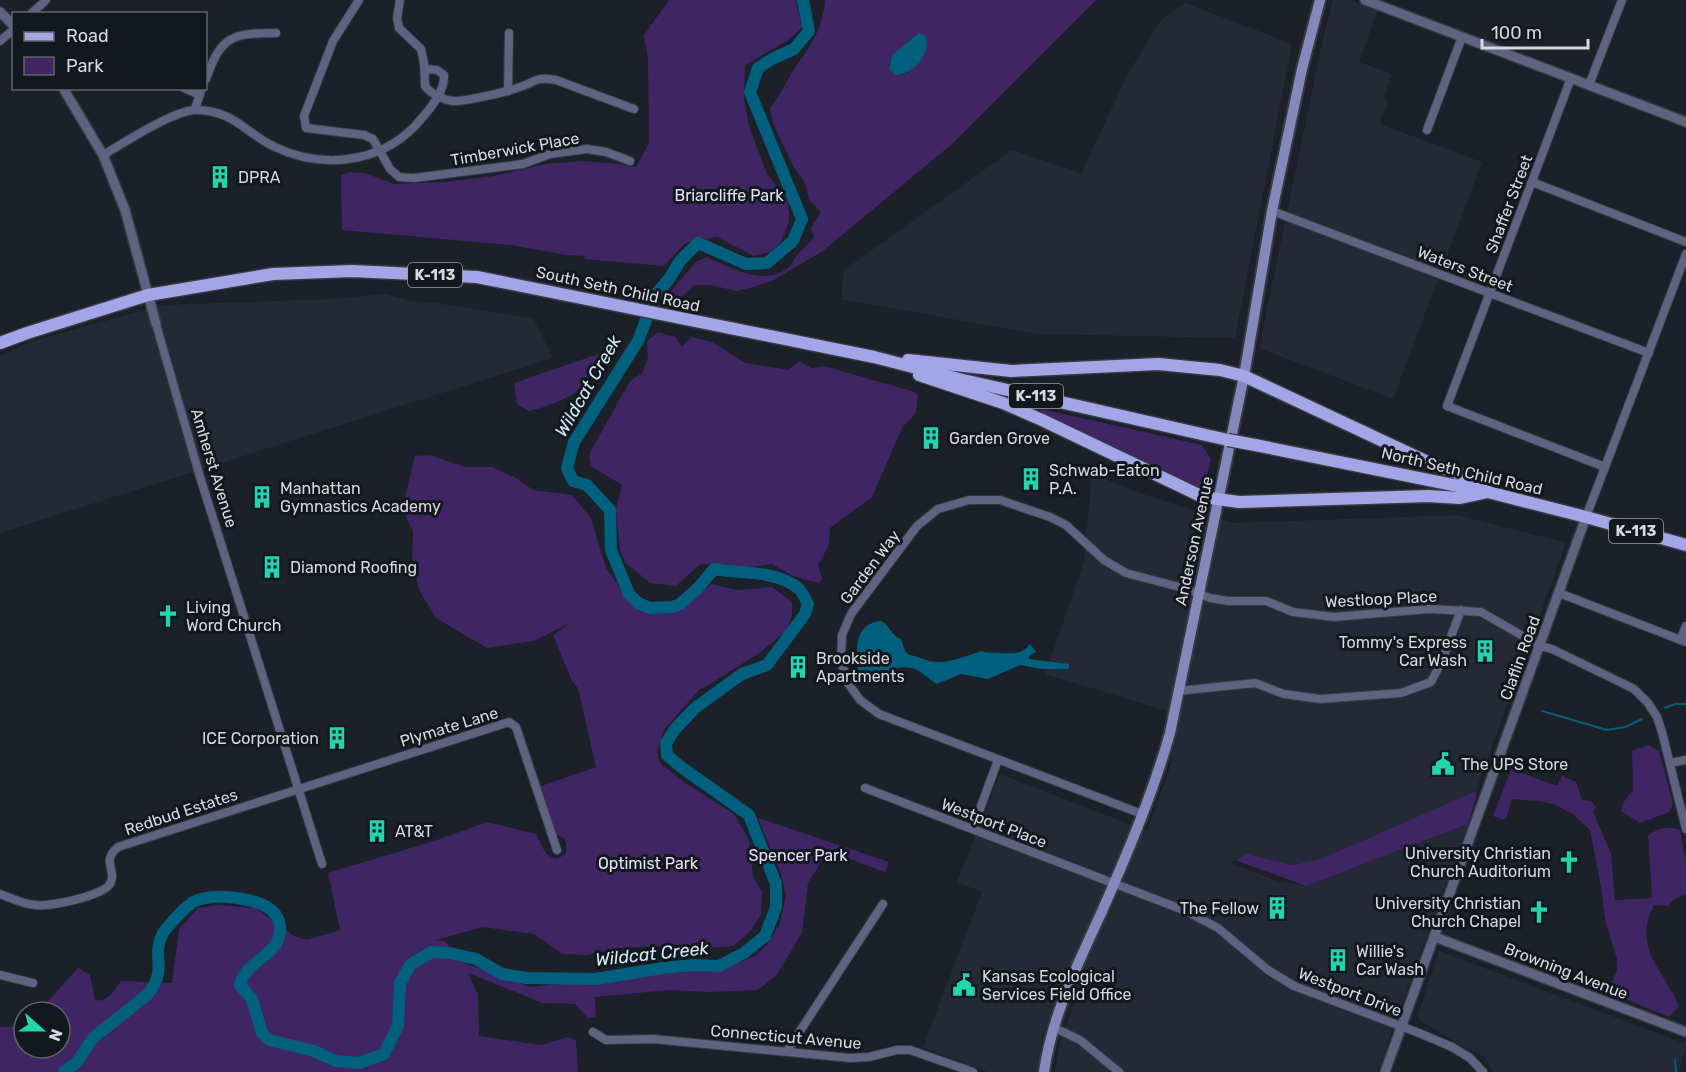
<svg xmlns="http://www.w3.org/2000/svg" width="1686" height="1072" font-family="Rubik,sans-serif">
  <style>
    .built { fill: #232a36 }
    .green { fill: #3f2564; fill-rule: evenodd }
    .water { fill: #00607d }
    .lines { fill: none; stroke-linecap: round; stroke-linejoin: round }
    .stream { stroke: #00607d; stroke-width: 2 }
    .river { stroke: #00607d; stroke-width: 12 }
    .minor-casing { stroke: #363a41; stroke-width: 10 }
    .tertiary-casing { stroke: #363a41; stroke-width: 12 }
    .secondary-casing { stroke: #363a41; stroke-width: 14 }
    .primary-casing { stroke: #363a41; stroke-width: 15 }
    .minor { stroke: #606282; stroke-width: 8 }
    .tertiary { stroke: #606282; stroke-width: 9 }
    .secondary { stroke: #8588ba; stroke-width: 10 }
    .primary { stroke: #a2a5e6; stroke-width: 12 }
    .primary-bridge-casing { stroke: #363a41; stroke-width: 15; stroke-linecap: butt }
    .primary-bridge { stroke: #a2a5e6; stroke-width: 12 }
    .labels { text-anchor: middle; dominant-baseline: central; stroke-width: 6; stroke-linejoin: round; paint-order: stroke }
    .shield { fill: #13171e; stroke: #9b9ea4; stroke-width: 1.5 }
    .shield-label { font-size: 15px; font-weight: bold; fill: #d5d8dd }
    .street-label { font-size: 16px; fill: #d5d8dd; stroke: #13171e }
    .poi-label { font-size: 16px; fill: #d5d8dd; stroke: #13171e; text-anchor: start }
    .park-label { font-size: 16px; fill: #e6e0f4; stroke: #13171e }
    .water-label { font-size: 18px; font-style: italic; fill: #d1e8f2; stroke: #13171e }
  </style>
  <rect width="100%" height="100%" fill="#1c2028"/>
  <g class="built">
    <polygon points="1333,0 1351,0 1378,10 1359,62 1392,74 1383,99 1388,101 1380,124 1482,162 1393,399 1259,348 1321,48"/>
    <polygon points="1186,3 1292,44 1235,338 1036,334 841,299 844,270 1012,150 1081,173 1129,72 1161,20"/>
    <polygon points="386,294 410,301 435,303 533,318 553,358 0,533 0,356 29,342 164,305 330,299"/>
    <polygon points="1092,474 1143,494 1233,523 1458,515 1566,543 1476,791 1323,858 1293,865 1247,854 1230,863 1277,881 1306,886 1468,824 1377,1072 1055,1072 1059,1046 1080,988 1062,982 1043,1034 1037,1072 988,1072 923,1047 982,892 957,882 1000,774 1147,831 1169,770 1180,715 1045,674 1084,562"/>
    <polygon points="1439,951 1686,1044 1679,1072 1493,1072 1485,1057 1455,1042 1417,1018"/>
  </g>
  <g class="green">
    <polygon points="669,0 796,0 802,28 787,41 745,65 744,99 749,126 767,174 788,200 789,222 781,242 770,252 754,256 717,237 685,243 664,266 582,259 586,256 566,255 511,245 342,230 341,175 350,172 365,173 394,184 445,182 494,176 545,164 582,161 618,164 636,167 649,143 648,60 644,35"/>
    <path d="M825,0H1096L952,144L823,251L772,281L753,287L737,291L710,285H694L679,300L674,299L669,295L672,290L696,262L707,257C731,268 766,288 790,266C792,264 793,260 795,258C800,250 808,244 814,238L811,228L821,212L809,200L805,182L794,168L773,123L770,109C779,96 786,82 795,68C810,45 823,30 825,0ZM911,38L925,52C918,65 910,76 895,75L889,69V64Z"/>
    <polygon points="658,332 675,337 682,347 691,337 712,342 745,363 789,370 799,361 812,368 824,366 915,392 918,395 916,413 902,428 872,497 830,528 829,546 818,564 822,579 819,583 793,576 772,564 744,568 714,563 699,565 676,586 650,583 625,562 620,550 616,509 622,485 591,466 589,454 630,381 642,373 648,358 647,341"/>
    <path d="M617,349C598,383 567,402 529,411L517,404L514,383L607,351Z"/>
    <polygon points="1041,409 1202,445 1211,459 1203,491 1042,414 1040,412"/>
    <path d="M429,455L465,467H492L516,478L533,490L572,495L591,518L606,568L631,603L651,613L681,609L711,584L737,590L772,587L792,602V616L786,631L758,654L698,691L664,730L657,751L660,763L685,783L734,814L749,840L753,876L762,892L761,915L751,930L734,946L705,948L660,946L620,948L587,955L562,954L534,934L483,927L436,940L445,941L460,961L530,987L578,982L602,983L651,975L718,969L735,964L755,956L767,945L780,923L786,895L780,871L758,818L889,862L885,872L828,851L808,883L802,933L777,974L758,990L709,992L669,990L595,997L596,1017L588,1018L575,1004L543,1003L468,973L478,994L479,1036L542,1045L568,1037L576,1041L578,1072H0V1027L24,1026V1048H60V1012H38L78,968L90,975L95,1000C108,1003 114,990 121,981L172,983L179,929L198,908L218,905L256,908L294,936L307,940L340,930L328,873L437,840L487,822L536,834C542,847 550,868 566,853V844L564,838L556,834L541,786L596,767L578,688L572,681L553,635L571,622L534,641L487,648L436,618L419,590L412,556L413,531L402,509L415,456Z"/>
    <polygon points="1648,745 1659,751 1673,804 1669,812 1640,823 1621,811 1623,803 1633,790 1632,751"/>
    <path d="M1511,769L1557,786L1562,776L1576,782L1582,800L1591,801L1596,807L1593,812L1611,853L1615,900L1652,898L1648,836C1656,828 1670,826 1680,830L1686,862V894L1673,900L1668,906L1654,905C1632,949 1663,968 1679,1006L1669,1017L1613,994L1615,988L1612,982L1617,970V959L1605,920L1601,887L1590,830L1574,815L1556,805L1539,801L1512,799L1506,819H1501L1493,816Z"/>
    <polygon points="1476,791 1476,798 1468,824 1306,886 1235,860 1247,854 1293,865 1323,858"/>
  </g>
  <g class="water">
    <path d="M919,33L925,35C933,53 912,76 895,75L889,69L892,55Z"/>
    <path d="M881,621C890,625 891,636 901,639L905,651L909,655C918,656 925,660 933,662C947,664 969,655 982,651C989,654 994,652 1002,653C1014,653 1022,655 1030,644L1036,652L1029,656V659L1069,664V669H1042L1020,665L988,679L961,674L937,684C928,679 922,671 912,668C892,664 882,680 858,670C857,649 853,624 881,621Z"/>
  </g>
  <g class="lines">
    <g class="stream">
      <polyline points="1665,708 1675,704 1686,704"/>
      <polyline points="1542,711 1607,730 1625,727 1642,719"/>
      <polyline points="1675,1060 1676,1072"/>
    </g>
    <path class="river" d="M64,1072L77,1062L93,1038L147,995C169,968 151,958 162,935C164,930 170,925 173,921C179,914 186,907 193,902C211,893 243,897 261,904C273,909 281,918 280,932C278,956 245,961 240,985L252,999L262,1033L269,1040L314,1051L336,1061L359,1063L384,1054L398,1026L400,983L411,964L432,952L450,953L476,959L502,974L527,978L595,979L663,968L693,965L719,966L744,953L765,936L776,907V884L749,815L681,767L667,755L666,743L675,729L695,708L742,674L767,665L805,614L808,604C805,599 802,591 798,588C776,570 740,574 714,569L698,588L680,604L672,607L650,608L638,603L629,594L611,550L610,510L587,485L573,481L567,468L574,442L638,341L656,294L669,279L680,261L698,243L746,264L767,263L793,241L802,219L750,92L758,68L772,59L794,49L809,31L803,0"/>
    <g class="minor-casing">
      <g id="minor">
        <polyline points="359,0 333,41 304,116 306,128 364,135 373,139 390,169 399,177 414,178 523,164 550,154 587,149 606,152 630,161"/>
        <path d="M400,0L397,18L399,28L421,49L424,63L425,86C430,93 443,100 453,101C463,102 506,92 517,88C536,83 532,76 556,80L634,109"/>
        <polyline points="31,14 46,0"/>
        <polyline points="0,41 14,29"/>
        <polyline points="1571,78 1447,406 1605,467"/>
        <path d="M206,79C221,36 232,33 276,33"/>
        <polyline points="1589,85 1622,0"/>
        <polyline points="184,88 200,95"/>
        <polyline points="508,91 509,33"/>
        <polyline points="195,109 202,88"/>
        <polyline points="1427,130 1462,37"/>
        <path d="M103,155C124,143 175,109 197,110C235,111 245,133 275,147C321,169 378,164 415,126C426,113 445,94 444,75L437,70L425,69"/>
        <polyline points="1532,182 1686,242"/>
        <polyline points="1272,211 1649,353"/>
        <polyline points="156,324 200,477 322,864"/>
        <polyline points="1586,517 1686,254"/>
        <polyline points="1559,593 1686,642"/>
        <polyline points="1680,640 1686,626"/>
        <polyline points="1178,691 1255,683 1284,694 1320,699 1401,693 1431,682 1441,663 1461,610"/>
        <polyline points="1670,763 1686,760"/>
        <polyline points="865,788 1186,911 1218,928 1268,970 1294,986 1419,1033 1452,1047 1470,1058 1483,1072"/>
        <polyline points="1142,814 879,714 860,700 847,682 841,660 842,635 851,614 917,526 938,509 969,500 1000,500 1050,517 1066,525 1104,560 1126,573 1183,588 1210,598 1228,601 1266,601 1293,612 1334,617 1430,609 1481,612 1540,646 1552,649 1626,685 1634,689 1648,703 1657,717 1662,732 1686,829"/>
        <polyline points="973,828 998,760"/>
        <path d="M0,894C11,898 23,904 35,905C50,907 102,896 110,884C118,870 100,862 118,847L509,722L516,727L557,850"/>
        <polyline points="0,975 33,983"/>
        <polyline points="1053,1027 1080,1040 1119,1072"/>
        <polyline points="593,1032 606,1040 653,1039 850,1058 869,1057 897,1050 910,1050 973,1072"/>
        <polyline points="787,1051 883,904"/>
      </g>
    </g>
    <g class="tertiary-casing">
      <g id="tertiary">
        <polyline points="1365,0 1686,122"/>
        <polyline points="0,12 14,26"/>
        <polyline points="63,88 103,155 125,210 156,324"/>
        <polyline points="1435,937 1686,1032"/>
        <polyline points="1385,1072 1586,517"/>
      </g>
    </g>
    <g class="secondary-casing">
      <path id="secondary" d="M1044,1072C1052,1014 1079,962 1103,909C1128,852 1153,793 1170,733L1244,376L1272,211L1302,69L1320,0"/>
    </g>
    <g class="primary-casing">
      <g id="primary">
        <polyline points="0,343 27,333 148,295 273,274 352,271 477,277 874,357 963,380 1228,440"/>
        <polyline points="908,360 1011,371 1158,364 1220,370 1244,376 1434,465 1463,475 1488,492"/>
        <polyline points="919,375 1003,403 1042,420 1203,497 1239,502 1428,496 1460,498 1488,492"/>
        <polyline points="1255,445 1488,492 1586,517 1686,545"/>
      </g>
    </g>
    <use href="#minor" class="minor"/>
    <use href="#tertiary" class="tertiary"/>
    <use href="#secondary" class="secondary"/>
    <use href="#primary" class="primary"/>
    <g class="primary-bridge-casing">
      <polyline id="primary-bridge" points="1228,440 1255,445"/>
    </g>
    <use href="#primary-bridge" class="primary-bridge"/>
  </g>
  <defs>
    <g id="building-bare" transform="scale(1.8)"><path d="M-4-6H4V6H1V3H-1V6H-4ZM-2.5-4.3h1.7v1.8h-1.7ZM.8-4.3h1.7v1.8H.8ZM-2.5-1h1.7V.8h-1.7ZM.8-1h1.7V.8H.8Z" fill="#23d5af" stroke="#13171e" stroke-width="2.5" paint-order="stroke"/></g>
    <g id="church-bare" transform="scale(1.8)"><path d="M-1.2-6h2.4v3.5h3.3v2.4h-3.3V6h-2.4V-.1h-3.3v-2.4h3.3Z" fill="#23d5af" stroke="#13171e" stroke-width="2.5" paint-order="stroke"/></g>
    <g id="civic-bare" transform="scale(1.8)"><path d="M-.6-6.5H3V-4.5H.6V-3L4-1V1h2V6H-6V1h2V-1L-.6-3ZM-1.2 2.5V6h2.4V2.5Z" fill="#23d5af" stroke="#13171e" stroke-width="2.5" paint-order="stroke"/></g>
  </defs>
  <g fill-rule="evenodd">
    <use href="#building-bare" x="220" y="177"/>
    <use href="#building-bare" x="931" y="438"/>
    <use href="#building-bare" x="1031" y="479"/>
    <use href="#building-bare" x="262" y="497"/>
    <use href="#building-bare" x="272" y="567"/>
    <use href="#church-bare" x="168" y="616"/>
    <use href="#building-bare" x="1485" y="651"/>
    <use href="#building-bare" x="798" y="667"/>
    <use href="#building-bare" x="337" y="738"/>
    <use href="#civic-bare" x="1443" y="764"/>
    <use href="#building-bare" x="377" y="831"/>
    <use href="#church-bare" x="1569" y="862"/>
    <use href="#building-bare" x="1277" y="908"/>
    <use href="#church-bare" x="1539" y="912"/>
    <use href="#building-bare" x="1338" y="960"/>
    <use href="#civic-bare" x="964" y="985"/>
  </g>
  <g class="labels">
    <g class="shield">
      <rect x="408" y="263" width="54" height="24" rx="4.5"/>
      <rect x="1009" y="384" width="54" height="24" rx="4.5"/>
      <rect x="1609" y="519" width="54" height="24" rx="4.5"/>
    </g>
    <g class="shield-label">
      <text x="435" y="275">K-113</text>
      <text x="1036" y="396">K-113</text>
      <text x="1636" y="531">K-113</text>
    </g>
    <g class="street-label">
      <text transform="translate(515 149) rotate(-10)">Timberwick Place</text>
      <text transform="translate(1509 204) rotate(-69)">Shaffer Street</text>
      <text transform="translate(1465 269) rotate(21)">Waters Street</text>
      <text transform="translate(618 289) rotate(12)">South Seth Child Road</text>
      <text transform="translate(214 468) rotate(73)">Amherst Avenue</text>
      <text transform="translate(1462 471) rotate(13)">North Seth Child Road</text>
      <text transform="translate(1194 541) rotate(-78)">Anderson Avenue</text>
      <text transform="translate(870 567) rotate(-53)">Garden Way</text>
      <text transform="translate(1381 599) rotate(-3)">Westloop Place</text>
      <text transform="translate(1520 658) rotate(-70)">Claflin Road</text>
      <text transform="translate(449 727) rotate(-17)">Plymate Lane</text>
      <text transform="translate(181 812) rotate(-18)">Redbud Estates</text>
      <text transform="translate(994 823) rotate(21)">Westport Place</text>
      <text transform="translate(1566 971) rotate(21)">Browning Avenue</text>
      <text transform="translate(1350 992) rotate(21)">Westport Drive</text>
      <text transform="translate(786 1037) rotate(5)">Connecticut Avenue</text>
    </g>
    <g class="poi-label">
      <text x="238" y="177">DPRA</text>
      <text x="949" y="438">Garden Grove</text>
      <text x="1049" y="470">Schwab-Eaton<tspan x="1049" dy="18">P.A.</tspan></text>
      <text x="280" y="488">Manhattan<tspan x="280" dy="18">Gymnastics Academy</tspan></text>
      <text x="290" y="567">Diamond Roofing</text>
      <text x="186" y="607">Living<tspan x="186" dy="18">Word Church</tspan></text>
      <text x="1467" y="642" text-anchor="end">Tommy's Express<tspan x="1467" dy="18">Car Wash</tspan></text>
      <text x="816" y="658">Brookside<tspan x="816" dy="18">Apartments</tspan></text>
      <text x="319" y="738" text-anchor="end">ICE Corporation</text>
      <text x="1461" y="764">The UPS Store</text>
      <text x="395" y="831">AT&amp;T</text>
      <text x="1551" y="853" text-anchor="end">University Christian<tspan x="1551" dy="18">Church Auditorium</tspan></text>
      <text x="1521" y="903" text-anchor="end">University Christian<tspan x="1521" dy="18">Church Chapel</tspan></text>
      <text x="1259" y="908" text-anchor="end">The Fellow</text>
      <text x="1356" y="951">Willie's<tspan x="1356" dy="18">Car Wash</tspan></text>
      <text x="982" y="976">Kansas Ecological<tspan x="982" dy="18">Services Field Office</tspan></text>
    </g>
    <g class="park-label">
      <text x="729" y="195">Briarcliffe Park</text>
      <text x="798" y="855">Spencer Park</text>
      <text x="648" y="863">Optimist Park</text>
    </g>
    <g class="water-label">
      <text transform="translate(588 386) rotate(-60)">Wildcat Creek</text>
      <text transform="translate(652 954) rotate(-6)">Wildcat Creek</text>
    </g>
  </g>
  <rect x="12" y="12" width="195" height="78" fill="#13171e" stroke="#61646a" stroke-width="1.5"/>
  <rect x="24" y="32" width="30" height="9" fill="#a2a5e6" stroke="#61646a" stroke-width="1.5"/>
  <text x="66" y="42" font-size="18" fill="#d5d8dd">Road</text>
  <rect x="24" y="57" width="30" height="18" fill="#3f2564" stroke="#61646a" stroke-width="1.5"/>
  <text x="66" y="72" font-size="18" fill="#d5d8dd">Park</text>
  <g transform="translate(42 1030) rotate(111)"><circle r="28" fill="#13171e" stroke="#61646a" stroke-width="1.5"/>
  <path d="M0-4.5L10 22L0 15L-10 22Z" fill="#23d5af"/>
  <text y="-9" font-size="16" font-weight="bold" text-anchor="middle" fill="#d5d8dd">N</text>
  </g>
  <path d="M1482 39v9h106v-9" fill="none" stroke="#d5d8dd" stroke-width="3"/>
  <text x="1491" y="39" font-size="18" fill="#d5d8dd" stroke="#13171e" stroke-width="4.5" paint-order="stroke">100 m</text>
</svg>
